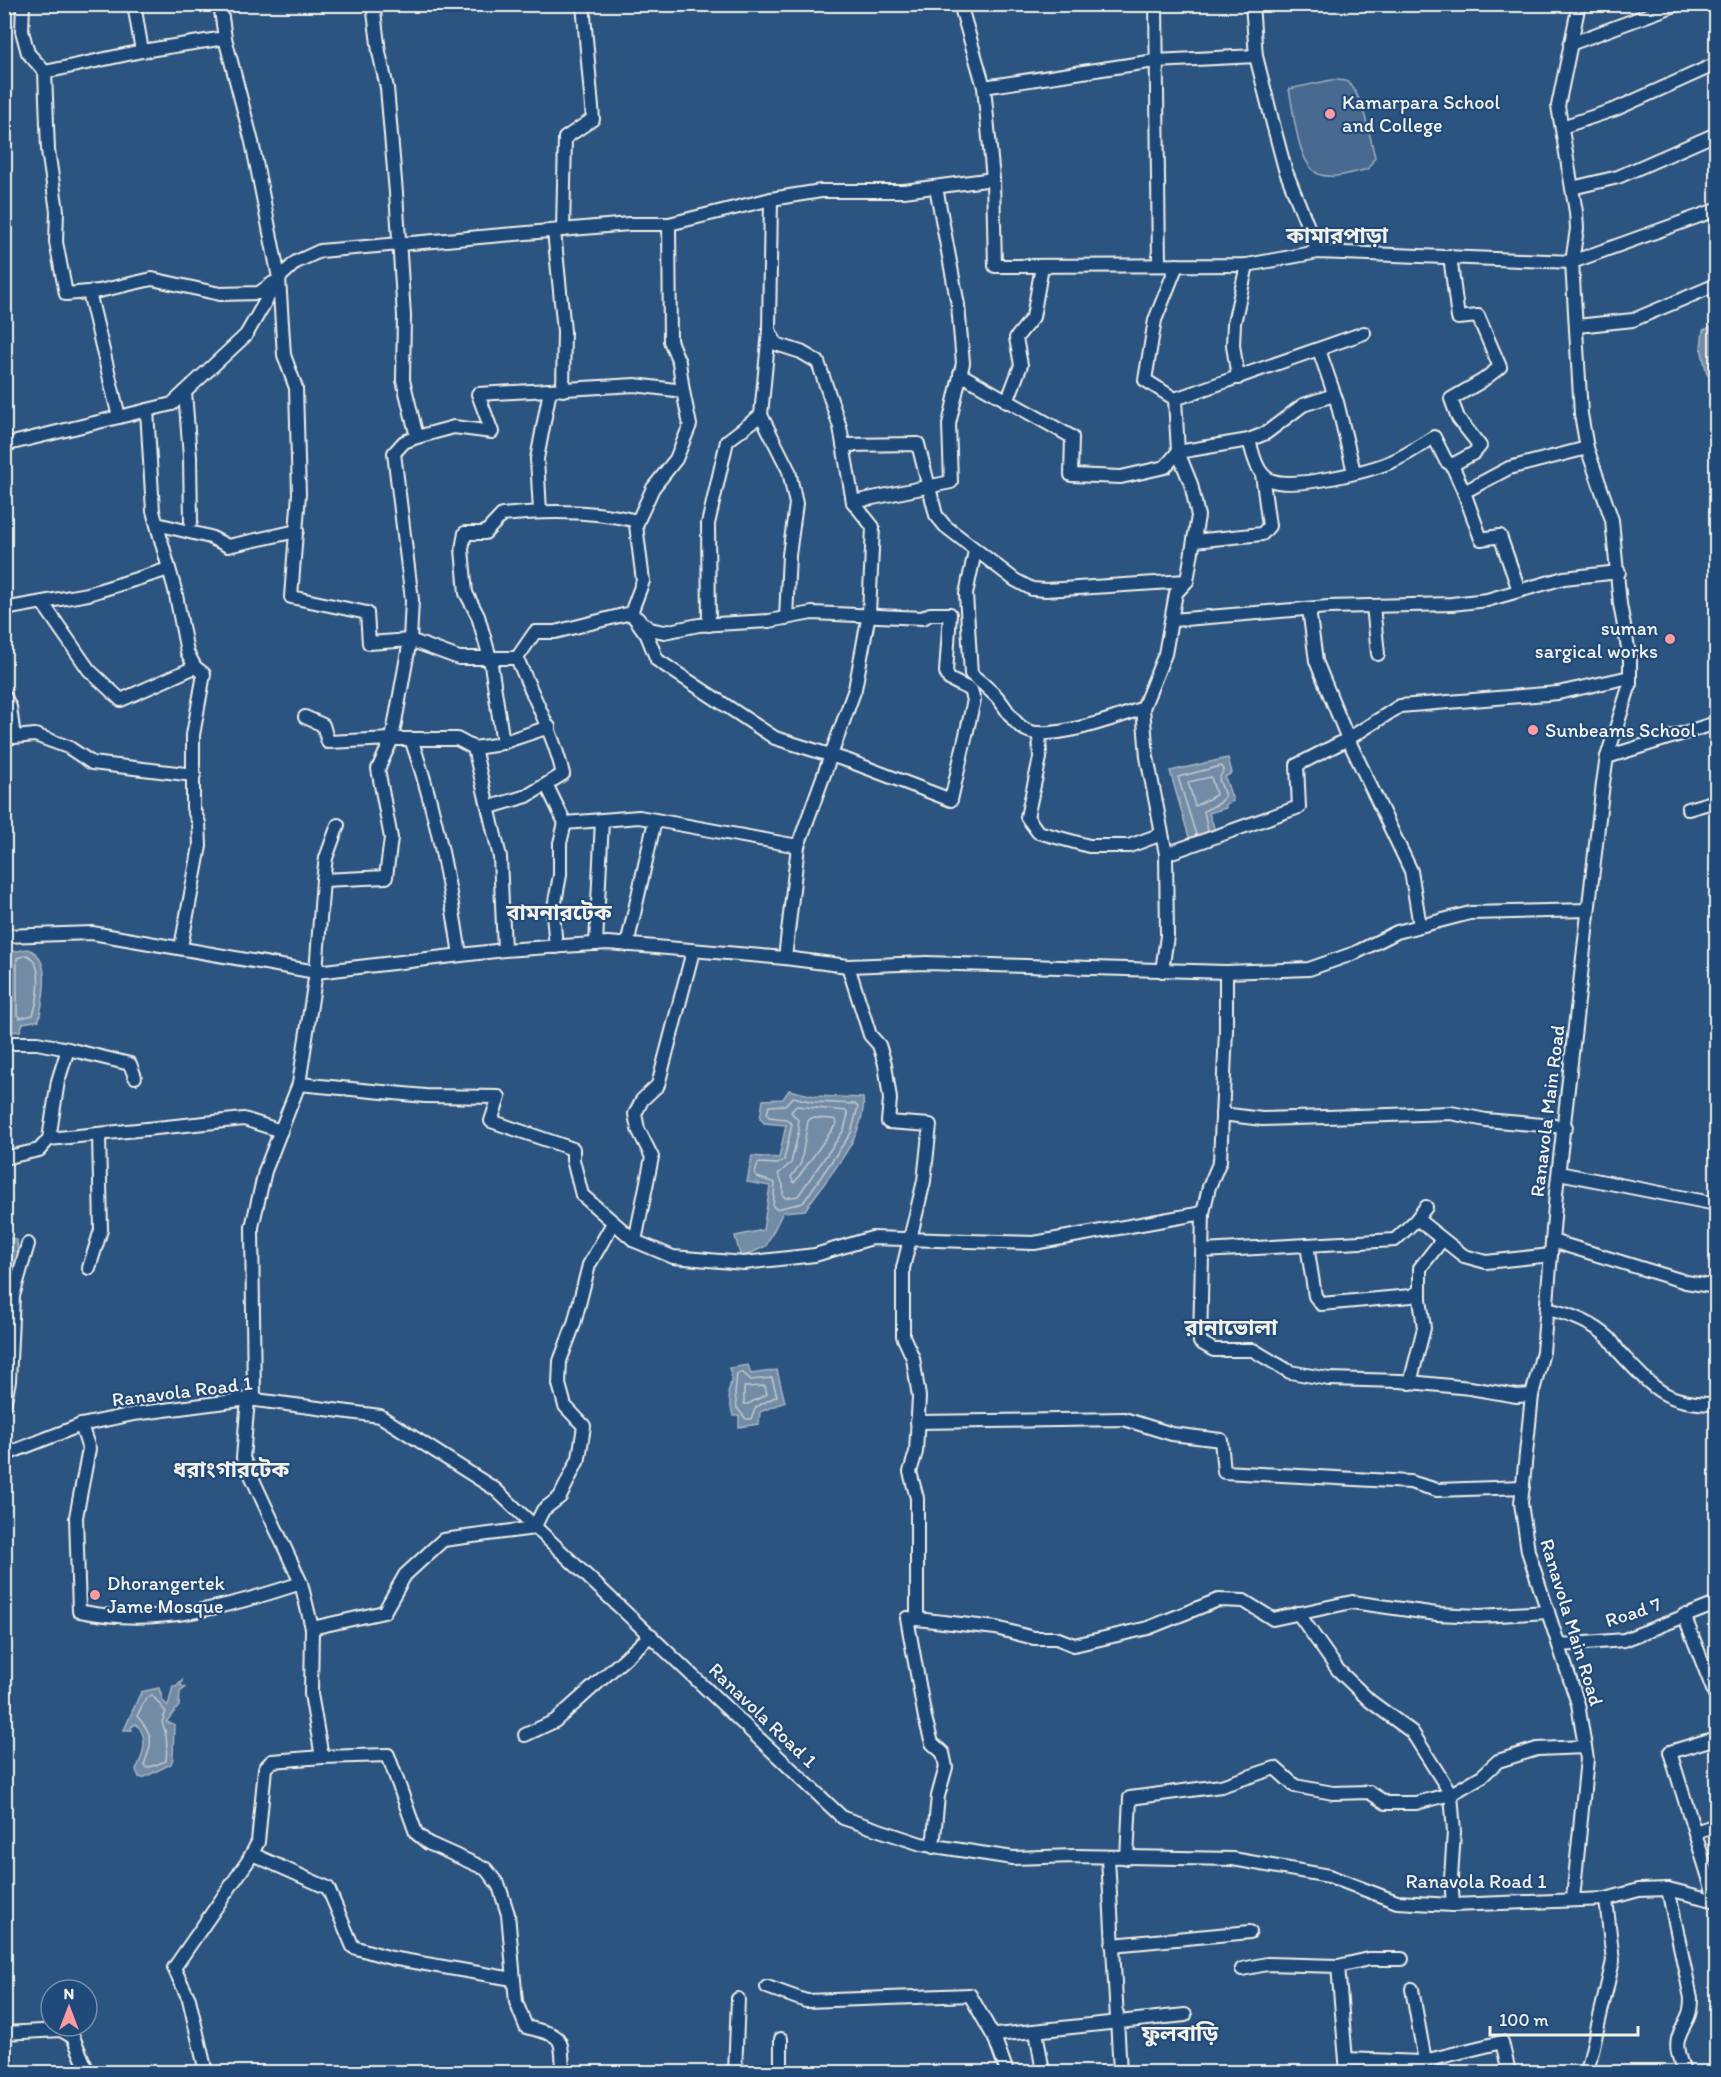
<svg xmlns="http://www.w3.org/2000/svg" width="1721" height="2077" font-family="Itim,'Noto Sans Bengali',sans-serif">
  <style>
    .green { fill: #496b90; stroke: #9eaebc; stroke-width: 1.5 }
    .water { fill: #738ca6; stroke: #a7b4c0; stroke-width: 1.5 }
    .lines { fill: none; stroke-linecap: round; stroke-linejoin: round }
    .shore { stroke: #c0c9ce; stroke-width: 1.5 }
    .minor-casing { stroke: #f4f1e8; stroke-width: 16 }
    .minor { stroke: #1f4a7a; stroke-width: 12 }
    .poi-dot { fill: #ff9aa2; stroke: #1f4a7a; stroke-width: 2 }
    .labels { text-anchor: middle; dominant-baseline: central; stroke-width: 4.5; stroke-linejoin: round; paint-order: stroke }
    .poi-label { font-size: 20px; fill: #f4f1e8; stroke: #1f4a7a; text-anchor: start }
    .street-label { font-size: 20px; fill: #f4f1e8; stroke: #1f4a7a }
    .quarter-label { font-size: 22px; font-weight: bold; fill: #f4f1e8; stroke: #1f4a7a }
  </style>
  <rect width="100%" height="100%" fill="#2c5481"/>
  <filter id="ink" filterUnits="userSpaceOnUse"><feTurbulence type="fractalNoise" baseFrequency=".0167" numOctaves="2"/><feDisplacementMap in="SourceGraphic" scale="12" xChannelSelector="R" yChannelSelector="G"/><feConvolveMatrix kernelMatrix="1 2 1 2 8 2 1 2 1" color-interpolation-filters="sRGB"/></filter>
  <g filter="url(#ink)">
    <path class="green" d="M1331,80C1336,80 1345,79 1349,83C1363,96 1370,138 1375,157L1368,169C1355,172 1335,179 1321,175C1297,168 1294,111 1289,89Z"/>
    <g class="water">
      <polygon points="1716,325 1716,382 1707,374 1701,348 1703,330"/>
      <polygon points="1228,758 1232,773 1225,777 1233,801 1226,804 1226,808 1209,813 1217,836 1191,844 1170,771"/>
      <path d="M28,949C53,958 43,999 39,1020L23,1023L20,1031L13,1032L11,1028V958L12,952Z"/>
      <path d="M789,1090L814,1096L863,1098C868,1135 825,1180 805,1210L783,1212L766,1246L741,1258L735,1236L763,1230L770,1186L747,1182L752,1156L779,1158L786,1125L764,1123L760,1118L763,1100L783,1099Z"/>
      <polygon points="4,1232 6,1237 17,1240 19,1265 13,1283 5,1282"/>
      <polygon points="748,1365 751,1374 777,1370 785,1402 760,1412 759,1424 739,1427 739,1416 733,1416 728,1393 732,1378 729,1368"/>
      <path d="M182,1681L181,1685L185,1688L180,1692L179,1706L166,1722L174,1724L173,1758L171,1764L143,1778L139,1777L136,1770C143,1755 150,1737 136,1724L131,1727L132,1730H124L141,1692L159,1688L163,1701L168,1706L173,1686L176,1687Z"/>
    </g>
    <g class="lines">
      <g class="shore">
        <polygon points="1211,777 1216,795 1195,806 1188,782"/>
        <polyline points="1196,835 1178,777 1221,766 1224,769 1219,779 1225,796 1220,803 1204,811 1208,831"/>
        <path d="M27,955C45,963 38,1000 33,1015L20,1018L17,1015V958Z"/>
        <polygon points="793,1097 813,1102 855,1104 858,1107 851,1133 803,1203 776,1209 773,1206 775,1183 757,1177 755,1174 758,1163 778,1164 784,1160 792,1124 786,1119 769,1117 767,1114 769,1106 785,1105"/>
        <polygon points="796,1106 846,1111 848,1114 844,1130 798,1196 785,1198 783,1195 783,1185 778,1174 791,1163 799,1130 798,1120 791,1112"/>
        <polygon points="811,1118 834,1119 837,1123 794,1183 791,1177 801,1163 808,1121"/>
        <polygon points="742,1372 751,1380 772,1378 777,1396 756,1407 751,1419 746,1419 737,1408 735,1394 737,1374"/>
        <polygon points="765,1386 767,1394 748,1404 744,1404 744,1387"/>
        <path d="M152,1695L166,1712L162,1722C168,1736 167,1746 166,1761L147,1768L144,1765C153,1740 154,1736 137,1716L146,1698Z"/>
      </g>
      <g class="minor-casing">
        <g id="minor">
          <polyline points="23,4 22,31 28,53 45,72 48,150 57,211 56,242 66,294 99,291 152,279 220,294 259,293 273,283"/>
          <polyline points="134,4 142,51"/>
          <polyline points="220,4 225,38 252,142 279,278 284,355 296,388 299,494 291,597 367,613 369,643 410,640 459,658 517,658 535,632 555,632 631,613 647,635 657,660 775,738 849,761 951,800 974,700 971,690 949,679 946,672 950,614 930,614 923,618 812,613 769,621 699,625 664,632 650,629 631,613 643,581 636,525 653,488 676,459 690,425 683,391 635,385 478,394 492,432 454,427 417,437"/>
          <polyline points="373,4 379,52 387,88 396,193 404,316 403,380 417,437 404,442 394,453 412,600 410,640 392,739 457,739 474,748 500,857 504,950"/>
          <polyline points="960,4 984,87"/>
          <polyline points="1156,4 1159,265"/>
          <polyline points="1252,4 1256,56 1273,124 1285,169 1318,252"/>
          <polyline points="1570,44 1678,4"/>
          <polyline points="45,72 142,51 225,38"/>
          <polyline points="1562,127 1616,109 1716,64"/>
          <polyline points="993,179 984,87 1155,61 1256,56"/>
          <polyline points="1572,188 1618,177 1716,134"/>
          <polyline points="771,199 769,330 776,344 801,352 818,362 840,427 853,502 873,527 869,614 855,689 798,846 785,958"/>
          <polyline points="669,224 670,341 679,362 683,391"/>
          <polyline points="563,230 565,138 593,119 583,4"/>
          <polyline points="554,231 564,331 563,390"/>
          <polyline points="1450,256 1458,318 1478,316 1500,367 1482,381 1451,399 1458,418 1480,446 1474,453 1452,465 1464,492"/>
          <polyline points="89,292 119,417"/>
          <polyline points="1577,326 1633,320 1716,285"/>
          <polyline points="1319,350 1337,402 1354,472"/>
          <path d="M960,374L1072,437L1071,475L1121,477L1165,467L1178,452L1249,440C1253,453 1256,473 1270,480C1294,490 1370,471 1393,461C1407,455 1421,445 1434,437L1446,461L1452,465"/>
          <polyline points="1238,378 1233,345 1234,323 1247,265"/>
          <polyline points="185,392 190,457 191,521"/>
          <polyline points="1175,399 1364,333"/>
          <polyline points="1007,402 1021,365 1016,338 1033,317 1042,266"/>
          <polyline points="147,410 153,511 175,590 187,652 195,667 204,674 193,735 193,808 199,823 200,846 181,947"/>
          <polyline points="761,415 789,471 796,504 789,555 786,618"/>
          <polyline points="1249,440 1266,433 1303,405 1334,395"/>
          <polyline points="4,445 172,404 246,335 279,278 296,262 320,251 629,224 669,224 771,199 821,191 904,191 993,179 995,266 1247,265 1318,252 1572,262 1716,210"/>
          <polyline points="843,445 918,444 936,515 945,526 1015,580 1032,589 1046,590 1187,581"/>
          <polyline points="853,502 951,482 949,424 963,363 958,305 936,187"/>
          <polyline points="540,511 537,459 550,390"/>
          <polyline points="157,524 210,537 228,546 297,531"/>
          <polyline points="1194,541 1262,534 1269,526 1262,474"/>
          <path d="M975,551L966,594L971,674C980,681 988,688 996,696C1006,706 1012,723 1026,730C1048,742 1119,717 1143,708"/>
          <polyline points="1519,590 1500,536 1481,539 1464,492 1509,468 1587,448"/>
          <polyline points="44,605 89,670 121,700 195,667"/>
          <polyline points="1373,606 1378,654"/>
          <polyline points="4,609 88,594 169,569"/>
          <polyline points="1309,609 1316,661 1348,739 1411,871 1420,926"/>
          <polyline points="1173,620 1328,607 1452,604 1487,600 1564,578 1619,572"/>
          <polyline points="709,625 708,524 727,441 761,415 769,331"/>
          <polyline points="4,695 10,707 14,737 35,735 68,747 92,763 194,775"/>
          <polyline points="1039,733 1040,758 1027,817 1038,832 1089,846 1129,846 1162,834"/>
          <path d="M411,739C436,810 449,881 460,955"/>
          <path d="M503,743L490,658L478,616L466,593L462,549L465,533H485L502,515C548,510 593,510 638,521"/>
          <polyline points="474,748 495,745 549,727"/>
          <polyline points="1607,757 1716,723"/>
          <polyline points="548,788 565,823 639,817 798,846"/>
          <path d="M490,807L527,796L563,774C553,732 533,697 517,658"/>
          <polyline points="1688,809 1716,801"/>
          <polyline points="1166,854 1299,807 1297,765 1348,739 1400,706 1558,693 1630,677"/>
          <polyline points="323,880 326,858 338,825"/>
          <polyline points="4,936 92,933 316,972 504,950 608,943 785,958 848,966 926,963 1226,972 1309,969 1355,953 1397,932 1470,913 1588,910"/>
          <polyline points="596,944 602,820"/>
          <polyline points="627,945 655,820"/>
          <polyline points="556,947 553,913 560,875 560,843 565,823"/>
          <polyline points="848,966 870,1035 879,1045 885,1064 890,1099 888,1122 930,1125 924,1181 903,1268 903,1336 913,1358 919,1397 916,1452 910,1472 917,1498 917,1619 907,1618 925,1718 932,1743 943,1753 946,1767 938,1796 933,1847"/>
          <polyline points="1162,971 1167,936 1166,854 1147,757 1143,708 1165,654 1176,593 1187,581 1198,516 1191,484 1178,452 1175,399 1145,380 1155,320 1177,265"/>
          <polyline points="1226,972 1226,1031 1220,1161 1209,1187 1203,1213 1200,1342 1214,1350 1253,1350 1290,1372 1329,1379 1400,1381 1470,1388 1517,1396 1532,1395"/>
          <polyline points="4,1043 37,1043 68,1049 58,1081 49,1139"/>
          <polyline points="68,1049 130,1064 135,1077"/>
          <polyline points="299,1084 425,1096 499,1097 491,1121 573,1149 573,1160 582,1195 635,1241 673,1257 744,1263 815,1255 872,1238 1034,1243 1203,1213"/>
          <polyline points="1222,1114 1262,1119 1451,1113 1486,1120 1566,1127"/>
          <polyline points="4,1158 39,1150 49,1139 244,1119 281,1131"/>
          <polyline points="1559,1173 1716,1204"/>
          <polyline points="1417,1219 1464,1256 1486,1262 1551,1255"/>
          <polyline points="635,1241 652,1157 638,1129 635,1114 642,1100 658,1085 693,951"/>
          <polyline points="1552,1241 1686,1282 1716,1287"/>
          <polyline points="1307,1245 1315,1296 1321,1304 1411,1296 1420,1291"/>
          <polyline points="1203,1251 1395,1240 1416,1220 1426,1207"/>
          <polyline points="89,1268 101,1230 99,1134"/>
          <path d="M1547,1309C1569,1314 1592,1322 1609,1338C1613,1342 1616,1348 1620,1353C1654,1389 1665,1404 1716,1404"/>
          <polyline points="1410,1383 1424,1328 1420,1299 1420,1268 1442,1240"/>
          <path d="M248,1399L243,1458L301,1583L312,1628L311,1694L322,1757L388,1755L416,1833L428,1843L486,1869L499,1886L508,1914L516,2002L526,2027C564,2037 561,2034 563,2072"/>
          <polyline points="254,1400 252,1227 265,1171 299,1084 316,972 323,880 386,877 391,838 378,769 392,739 328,742 323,725 305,717"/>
          <polyline points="4,1405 9,1381 13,1296 28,1244"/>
          <polyline points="917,1422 1124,1419 1172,1434 1221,1440 1224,1472 1410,1482 1437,1490 1523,1487"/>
          <path d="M81,1425L89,1449L76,1517L79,1611C155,1627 229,1607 301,1583"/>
          <polyline points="4,1455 81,1425 134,1414 248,1399 380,1416 495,1489 843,1818 921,1844 1013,1858 1075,1856 1233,1859 1329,1876 1397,1902 1453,1905 1606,1899 1639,1890 1668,1889 1716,1901"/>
          <polyline points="1298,1613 1338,1670 1370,1701 1412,1732 1451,1794 1454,1832 1451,1878 1453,1905"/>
          <polyline points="1684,1615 1716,1697"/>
          <polyline points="917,1619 996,1628 1034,1638 1056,1638 1074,1645 1148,1628 1218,1600 1244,1601 1273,1619 1352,1602 1437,1614 1480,1616 1548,1612"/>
          <polyline points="312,1628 384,1612 405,1575 443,1540 534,1528 543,1510 560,1497 579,1458 584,1426 565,1406 559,1384 560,1361 574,1324 589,1265 613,1223"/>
          <polyline points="1560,1645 1624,1640 1716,1604"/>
          <polyline points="525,1735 555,1721 651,1635"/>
          <polyline points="1716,1738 1670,1752 1716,1901"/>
          <polyline points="1695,1832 1716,1825"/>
          <polyline points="252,1854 328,1888 353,1947 391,1958 513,1979"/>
          <polyline points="1108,1858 1120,2072"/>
          <polyline points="1127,1858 1130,1798 1221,1786 1275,1768 1295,1786 1333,1793 1369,1792 1386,1803 1416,1803 1451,1794 1482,1776 1498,1761 1537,1749 1585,1747"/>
          <path d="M1668,1889L1691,1998C1691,2022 1683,2021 1678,2039C1675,2050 1681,2062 1684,2072"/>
          <polyline points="1573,1899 1587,1759 1578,1704 1528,1551 1521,1503 1532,1395 1543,1352 1556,1193 1603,783 1607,757 1630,684 1630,659 1620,604 1612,520 1587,448 1581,414 1572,262 1577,229 1576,212 1558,106 1579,4"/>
          <polyline points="1112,1945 1250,1932"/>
          <polyline points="1338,1966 1369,1959 1402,1959"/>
          <polyline points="1242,1969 1267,1964 1338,1966 1347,2072"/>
          <polyline points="767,1987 806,2001 970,1995 995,2039"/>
          <polyline points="1412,1989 1425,2061"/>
          <polyline points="1036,2031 1043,2072"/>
          <polyline points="4,2033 61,2030 73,2037 88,2072"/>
          <polyline points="1346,2059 1420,2062 1502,2042 1509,2072"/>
          <polyline points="206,2072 189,1999 174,1968 248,1861 258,1842 265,1768 272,1761 322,1757"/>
          <polyline points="735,2072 738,1999"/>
          <polyline points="781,2072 781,2039"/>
          <polyline points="1007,2072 995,2039 996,2035 1185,2015"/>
          <polyline points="1587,2072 1613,1961 1606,1899"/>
        </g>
      </g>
      <use href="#minor" class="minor"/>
    </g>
  </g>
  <g class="poi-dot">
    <circle cx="1330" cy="114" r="6"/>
    <circle cx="1670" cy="639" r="6"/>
    <circle cx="1533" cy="730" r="6"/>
    <circle cx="95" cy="1595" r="6"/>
  </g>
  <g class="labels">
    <g class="poi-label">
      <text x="1342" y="102">Kamarpara School<tspan x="1342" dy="23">and College</tspan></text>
      <text x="1658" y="628" text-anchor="end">suman<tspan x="1658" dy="23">sargical works</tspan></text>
      <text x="1545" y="730">Sunbeams School</text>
      <text x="107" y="1583">Dhorangertek<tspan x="107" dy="23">Jame Mosque</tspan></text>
    </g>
    <g class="street-label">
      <text transform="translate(1547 1111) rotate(-83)">Ranavola Main Road</text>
      <text transform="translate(182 1391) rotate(-7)">Ranavola Road 1</text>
      <text transform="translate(1633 1612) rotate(-18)">Road 7</text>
      <text transform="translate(1572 1622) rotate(73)">Ranavola Main Road</text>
      <text transform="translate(763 1715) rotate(44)">Ranavola Road 1</text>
      <text x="1476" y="1881">Ranavola Road 1</text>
    </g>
    <g class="quarter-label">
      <text x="1337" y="235">কামারপাড়া</text>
      <text x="559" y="912">বামনারটেক</text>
      <text x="1231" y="1327">রানাভোলা</text>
      <text x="231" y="1469">ধরাংগারটেক</text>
      <text x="1180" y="2033">ফুলবাড়ি</text>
    </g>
  </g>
  <rect width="1721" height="2077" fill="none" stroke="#1f4a7a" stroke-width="24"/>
  <rect x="12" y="12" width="1697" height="2053" fill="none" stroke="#f4f1e8" stroke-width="2" filter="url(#ink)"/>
  <g transform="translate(69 2008)"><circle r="28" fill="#1f4a7a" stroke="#748da6" stroke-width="1.5"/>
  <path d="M0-4.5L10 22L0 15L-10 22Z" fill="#ff9aa2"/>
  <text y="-9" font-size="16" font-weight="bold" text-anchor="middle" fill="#f4f1e8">N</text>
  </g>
  <path d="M1490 2026v9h148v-9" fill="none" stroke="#f4f1e8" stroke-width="3"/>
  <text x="1499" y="2026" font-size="18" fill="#f4f1e8" stroke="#1f4a7a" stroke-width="4.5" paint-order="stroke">100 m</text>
</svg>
